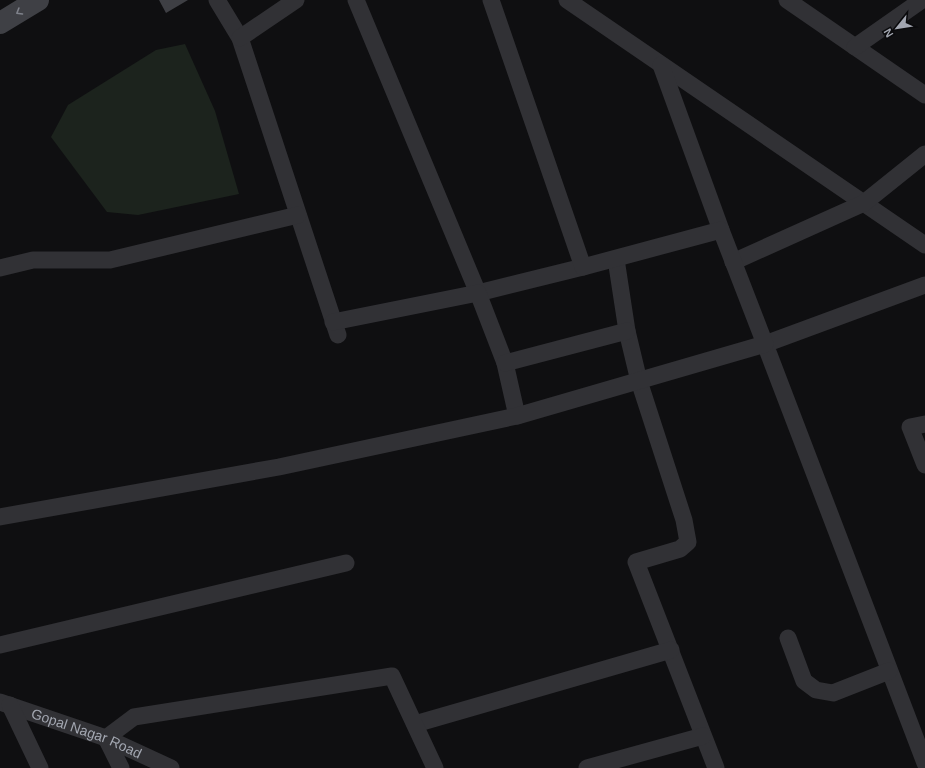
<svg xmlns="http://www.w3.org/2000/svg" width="925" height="768" font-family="Arial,sans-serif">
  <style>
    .green { fill: #1c231d }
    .building { fill: #3e3f44 }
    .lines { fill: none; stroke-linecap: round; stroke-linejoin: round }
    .minor { stroke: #313135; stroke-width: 17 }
    .secondary { stroke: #3f4045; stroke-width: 22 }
    .oneway { stroke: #7f828b }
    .labels { text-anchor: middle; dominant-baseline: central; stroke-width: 3.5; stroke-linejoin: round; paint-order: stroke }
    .street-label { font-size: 14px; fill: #a2a6b0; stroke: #0a0a0c }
  </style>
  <rect width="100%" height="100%" fill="#0f0f11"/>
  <polygon class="green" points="185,44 215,111 239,194 138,215 107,212 51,137 68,105 156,50"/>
  <polygon class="building" points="159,0 188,0 166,13"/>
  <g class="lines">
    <g class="minor">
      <polyline points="217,0 240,38 338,335"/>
      <polyline points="356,0 478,293 583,267"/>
      <polyline points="567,0 925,245"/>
      <polyline points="787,0 925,95"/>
      <polyline points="240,38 296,0"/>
      <polyline points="855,47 922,0"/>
      <polyline points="661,65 721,230"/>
      <polyline points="616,259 627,331 639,381 684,520 688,542 680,549 636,562 716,768"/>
      <polyline points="733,262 864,203 925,154"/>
      <polyline points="0,268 33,260 110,260 298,215"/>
      <polyline points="925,285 765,344 925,763"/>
      <polyline points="333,322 478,293 505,363 517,416"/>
      <polyline points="505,363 627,331"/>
      <polyline points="925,424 910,427 925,465"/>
      <polyline points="0,517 279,467 517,416 765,344 721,230 583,267 491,0"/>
      <polyline points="788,638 804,681 816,690 833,693 889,671"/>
      <polyline points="0,645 346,563"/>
      <path id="s1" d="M0,702L106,738L171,768"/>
      <polyline points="10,705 40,768"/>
      <polyline points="415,724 671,650"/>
      <polyline points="121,768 106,738 134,717 392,676 435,768"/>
      <polyline points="587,768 703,736"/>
    </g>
    <polyline class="secondary" points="0,23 38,0"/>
  </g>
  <defs><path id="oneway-chevron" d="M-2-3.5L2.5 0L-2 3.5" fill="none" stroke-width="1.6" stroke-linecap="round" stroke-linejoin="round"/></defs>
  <use class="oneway" href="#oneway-chevron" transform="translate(19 12) rotate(149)"/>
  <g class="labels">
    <g class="street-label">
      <text stroke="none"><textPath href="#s1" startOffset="92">Gopal Nagar Road</textPath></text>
    </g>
  </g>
  <g transform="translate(897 28) rotate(240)" stroke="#0a0a0c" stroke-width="3" paint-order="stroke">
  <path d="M0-3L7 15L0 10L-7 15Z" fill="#a2a6b0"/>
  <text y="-6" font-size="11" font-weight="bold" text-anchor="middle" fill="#a2a6b0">N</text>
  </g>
</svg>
